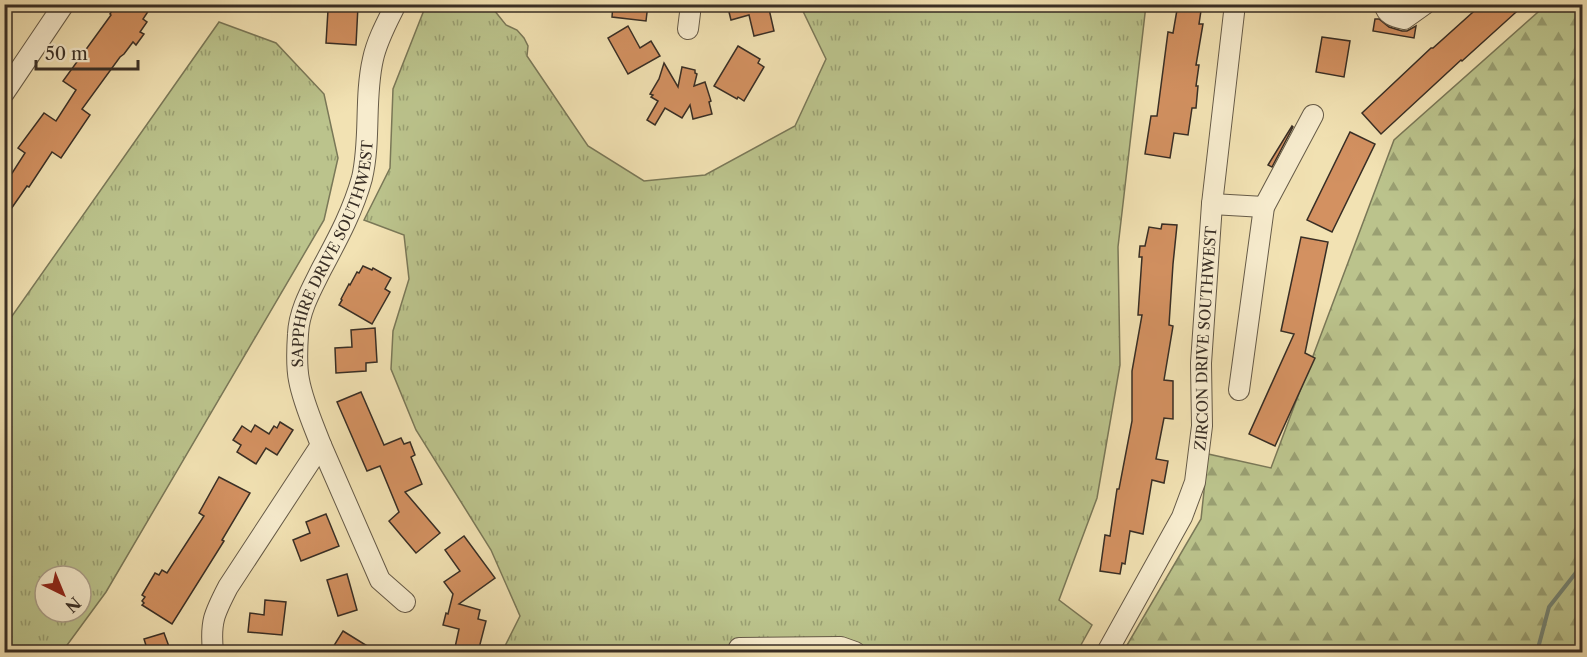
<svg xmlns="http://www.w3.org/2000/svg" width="1587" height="657" font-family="'Libre Caslon Text',serif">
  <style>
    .grass { fill: url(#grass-tufts); stroke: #7a7858; stroke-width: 1.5; fill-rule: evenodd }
    .forest { fill: url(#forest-firs); stroke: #7a7858; stroke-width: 1.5 }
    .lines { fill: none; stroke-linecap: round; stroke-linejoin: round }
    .stream { stroke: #738475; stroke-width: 4 }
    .building { fill: #d39161; stroke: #382e25; stroke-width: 1.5 }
    .minor-casing { stroke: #665b48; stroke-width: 22 }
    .minor { stroke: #f7ecce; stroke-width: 20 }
    .labels { text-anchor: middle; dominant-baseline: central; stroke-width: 4.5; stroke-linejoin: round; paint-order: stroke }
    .street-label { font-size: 15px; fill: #382e25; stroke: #f7ecce }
  </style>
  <defs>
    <pattern id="grass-tufts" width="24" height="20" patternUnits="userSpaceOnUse" patternTransform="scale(1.5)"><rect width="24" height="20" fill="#bbc38c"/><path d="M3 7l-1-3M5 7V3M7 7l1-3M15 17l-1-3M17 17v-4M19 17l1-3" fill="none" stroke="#999f72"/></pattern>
    <pattern id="forest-firs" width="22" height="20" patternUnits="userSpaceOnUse" patternTransform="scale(1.5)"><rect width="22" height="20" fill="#bbc38c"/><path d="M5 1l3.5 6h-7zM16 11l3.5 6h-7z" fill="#999f72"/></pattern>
  </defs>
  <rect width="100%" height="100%" fill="#f2e2b3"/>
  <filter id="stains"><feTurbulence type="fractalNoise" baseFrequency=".00333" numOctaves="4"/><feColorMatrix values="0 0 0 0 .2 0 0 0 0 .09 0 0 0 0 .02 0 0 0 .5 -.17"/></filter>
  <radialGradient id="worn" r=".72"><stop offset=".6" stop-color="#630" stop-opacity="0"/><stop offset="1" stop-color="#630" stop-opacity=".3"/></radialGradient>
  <g class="grass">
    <polygon points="426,5 490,5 506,25 517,30 524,38 528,46 527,56 588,146 644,181 705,175 795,126 826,59 800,5 1146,5 1118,247 1120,365 1097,498 1059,600 1092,625 1077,652 502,652 520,616 491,550 416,430 391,369 393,331 409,279 404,235 364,220 390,168 393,89"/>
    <path d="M219,22L276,43L324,94L338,158L324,220L106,592L62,652H5V326ZM45,576H81V612H45Z"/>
  </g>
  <polygon class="forest" points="1546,5 1582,5 1582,652 1123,652 1201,519 1208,454 1271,468 1394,140"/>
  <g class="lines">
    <polyline class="stream" points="1537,652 1549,607 1582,565"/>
  </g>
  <g class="building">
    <polygon points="116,4 153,4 143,19 147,22 140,32 144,34 136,45 133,42 124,54 120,57 82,109 90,115 61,158 52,152 29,187 27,186 4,219 4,175 9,178 25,153 18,148 44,113 56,121 76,90 63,81 111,15 110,14"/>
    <polygon points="613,4 648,4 646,21 612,17"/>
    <polygon points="727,4 773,4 774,8 769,9 774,31 754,36 749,15 731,20"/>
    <polygon points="1178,4 1202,4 1199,24 1203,24 1196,65 1199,65 1196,86 1198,86 1196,108 1192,108 1188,135 1174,133 1170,158 1145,154 1151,116 1157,116 1168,32 1173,33"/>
    <polygon points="1482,4 1525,4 1462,61 1461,60 1381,134 1362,113 1431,48 1433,48"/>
    <polygon points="343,5 358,6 356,45 326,43 328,10 343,11"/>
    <polygon points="1375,19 1379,19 1389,27 1402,31 1407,31 1416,26 1414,38 1373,31"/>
    <polygon points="628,26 640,48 651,41 660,56 628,74 608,38"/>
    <polygon points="1322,37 1350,41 1344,77 1316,72"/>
    <polygon points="738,46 760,59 758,63 764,67 744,101 738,97 737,99 714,86"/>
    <polygon points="664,63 678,87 682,67 695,70 695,73 697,74 694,86 705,82 711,101 709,102 712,114 693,119 690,105 682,118 665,108 655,125 647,120 658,101 651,97 653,95 650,94 659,79"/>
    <polygon points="1292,126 1293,127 1272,167 1268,165"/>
    <polygon points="1350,132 1375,144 1332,232 1307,220"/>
    <polygon points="1162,224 1177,225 1173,264 1169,325 1173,326 1164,380 1173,381 1173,419 1164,418 1156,459 1168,461 1164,483 1152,480 1143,534 1130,531 1125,564 1122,563 1120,574 1100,571 1105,535 1110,536 1117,489 1119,489 1132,421 1132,371 1142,315 1138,315 1142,257 1139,257 1140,246 1145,246 1149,227 1161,229"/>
    <polygon points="1301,237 1328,242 1305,353 1315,358 1275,446 1249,434 1294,334 1281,331"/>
    <polygon points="363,266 372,270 373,268 391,278 385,289 390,292 372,324 339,305 342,300 341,299 349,284 350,285 357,272 359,273"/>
    <polygon points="375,328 377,362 366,363 366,371 336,373 335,348 352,347 351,330"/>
    <polygon points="361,392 384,445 401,438 404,444 410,442 415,455 411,457 422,484 405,492 440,533 416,553 389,521 399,512 380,466 367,471 337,402"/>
    <polygon points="280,422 293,430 277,455 266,448 256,464 237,452 241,445 233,440 242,426 251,432 255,425 269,434 274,426 277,428"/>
    <polygon points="219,477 250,493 222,540 224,541 172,624 142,605 144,603 142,601 145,597 142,595 155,573 159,575 162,570 167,573 204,516 199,513"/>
    <polygon points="326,514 339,546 301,561 293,540 310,533 306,522"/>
    <polygon points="464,536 495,578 459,604 480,610 478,619 486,621 478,652 454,652 459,629 443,625 446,613 448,614 453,594 444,582 460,571 445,550"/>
    <polygon points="347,574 357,610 338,616 327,580"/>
    <polygon points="265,600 286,602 282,635 248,632 250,613 264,615"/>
    <polygon points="343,631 377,652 330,652"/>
    <polygon points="164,633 171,652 148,652 144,639"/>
  </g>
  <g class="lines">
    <g class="minor-casing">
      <g id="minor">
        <path d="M1384,4C1387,15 1394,17 1404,19L1425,4"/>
        <polyline points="688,29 690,13 690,4"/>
        <polyline points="4,93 64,4"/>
        <polyline points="1212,204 1264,207"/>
        <polyline points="1239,390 1264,207 1313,115"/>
        <polyline points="321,445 380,580 405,602"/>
        <polyline points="739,648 841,647 855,652"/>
        <path id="s1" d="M213,652C210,622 214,614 228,587L321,445C313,424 303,402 299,380C296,365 297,349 298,334C299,311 311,290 321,270C337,240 353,211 362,178C371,139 364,98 373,59C377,40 387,22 396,4"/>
        <path id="s2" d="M1107,652L1182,517L1195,482L1202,426L1201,363L1212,204L1235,4"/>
      </g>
    </g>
    <use href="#minor" class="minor"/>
  </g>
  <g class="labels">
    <g class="street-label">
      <text stroke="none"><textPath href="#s1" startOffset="440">SAPPHIRE DRIVE SOUTHWEST</textPath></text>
      <text stroke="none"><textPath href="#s2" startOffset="336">ZIRCON DRIVE SOUTHWEST</textPath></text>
    </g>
  </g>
  <rect width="1587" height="657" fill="none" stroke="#f2e2b3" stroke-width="24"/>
  <rect x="6" y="6" width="1575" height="645" fill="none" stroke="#382e25" stroke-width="3"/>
  <rect x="12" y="12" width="1563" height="633" fill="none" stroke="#382e25" stroke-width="1.5"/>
  <g transform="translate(63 594) rotate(137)"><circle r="28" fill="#f7ecce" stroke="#aba08a" stroke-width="1.5"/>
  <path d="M0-4.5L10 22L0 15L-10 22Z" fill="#8f2418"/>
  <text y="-9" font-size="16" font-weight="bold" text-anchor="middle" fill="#382e25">N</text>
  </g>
  <path d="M36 60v9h102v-9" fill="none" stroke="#382e25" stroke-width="3"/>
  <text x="45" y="60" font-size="18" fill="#382e25" stroke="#f7ecce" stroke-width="4.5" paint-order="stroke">50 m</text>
  <rect width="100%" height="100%" filter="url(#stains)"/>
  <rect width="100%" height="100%" fill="url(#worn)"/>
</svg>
